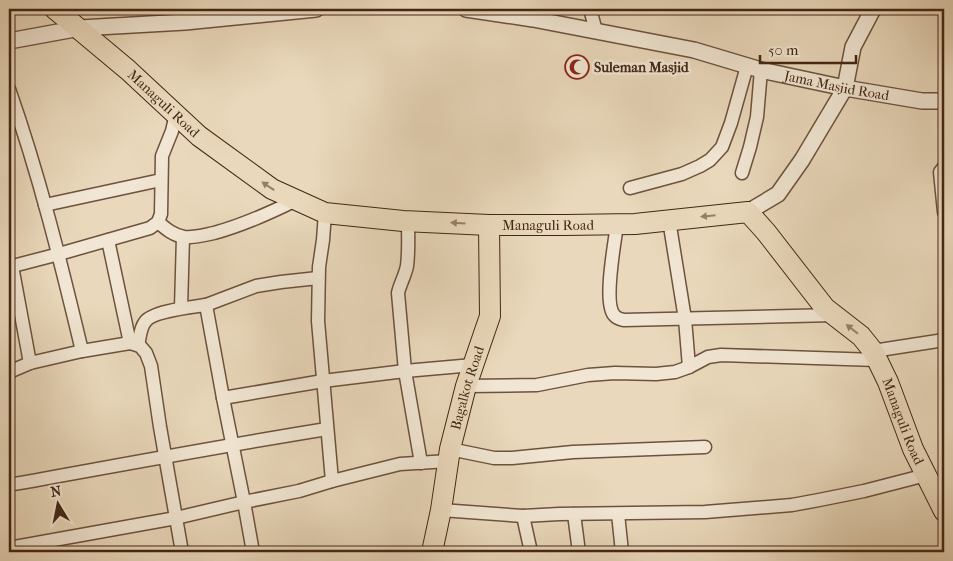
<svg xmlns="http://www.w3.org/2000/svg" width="953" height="561" font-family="'IM FELL French Canon',serif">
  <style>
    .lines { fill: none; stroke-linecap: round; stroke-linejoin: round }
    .minor-casing { stroke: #6d523e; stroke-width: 15 }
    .tertiary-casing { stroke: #6d523e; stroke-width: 18 }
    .primary-casing { stroke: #442615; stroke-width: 22 }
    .minor { stroke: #f1e6d3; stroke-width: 12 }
    .tertiary { stroke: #f1e6d3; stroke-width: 15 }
    .primary { stroke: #e9d8bb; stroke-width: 20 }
    .oneway { fill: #967f68 }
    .labels { text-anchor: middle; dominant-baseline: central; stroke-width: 5; stroke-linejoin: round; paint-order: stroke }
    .poi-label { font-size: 14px; font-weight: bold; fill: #442615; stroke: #f1e6d3; text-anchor: start }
    .street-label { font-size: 14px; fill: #442615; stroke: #f1e6d3 }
  </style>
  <rect width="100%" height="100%" fill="#e9d8bb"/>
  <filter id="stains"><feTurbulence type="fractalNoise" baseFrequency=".004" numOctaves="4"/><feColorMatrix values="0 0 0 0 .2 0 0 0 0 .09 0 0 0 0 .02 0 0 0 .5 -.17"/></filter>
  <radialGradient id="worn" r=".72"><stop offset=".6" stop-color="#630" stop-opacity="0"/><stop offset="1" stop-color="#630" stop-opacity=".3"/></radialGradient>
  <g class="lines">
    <g class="minor-casing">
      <g id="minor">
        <polyline points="590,9 596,31"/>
        <path d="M9,89C39,174 61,263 82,351"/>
        <polyline points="944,167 940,172 944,212"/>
        <polyline points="742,173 750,147 757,117 761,70"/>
        <polyline points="630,188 682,174 700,166 710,160 722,147 731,123 747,66"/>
        <polyline points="45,205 161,180"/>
        <polyline points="325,213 323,240 319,267 318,321 332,481"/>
        <polyline points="669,220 685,319 689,367"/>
        <path d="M408,221C408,235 409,251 407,266C405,276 400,284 398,293L405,371L421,463"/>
        <path d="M158,222C166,229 173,235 184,237C194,238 204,235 214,233C243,225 270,213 296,200"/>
        <path d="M617,224C615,242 603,302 614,315C617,319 620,319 624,320L834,315"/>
        <polyline points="108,240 130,343"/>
        <polyline points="12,266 30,363"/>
        <polyline points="9,267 59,254 150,228 158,222 161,214 162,156 172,131 176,114"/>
        <polyline points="206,305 256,286 281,282 318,278"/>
        <polyline points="181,308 183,237"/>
        <path d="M138,345C140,338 140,328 145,322C152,311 193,307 206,305L223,398L244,502L253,552"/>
        <polyline points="873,351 944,340"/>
        <polyline points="9,372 30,363 82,351 130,343 140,346 146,353 151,366 160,427 182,552"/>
        <polyline points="466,386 537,385 588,375 615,373 656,374 675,372 689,367 708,357 721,355 877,360"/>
        <polyline points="223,398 323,381 405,371 473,365"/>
        <polyline points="450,449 494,458 512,458 573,452 705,447"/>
        <path d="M9,485C115,466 221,446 327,429"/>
        <polyline points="441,510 523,516 559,514 705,512 792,505 819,500 864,491 926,475"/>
        <polyline points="574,514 579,552"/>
        <polyline points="618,514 622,552"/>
        <polyline points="523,516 531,552"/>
        <polyline points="9,548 176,518 244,502 299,491 332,481 400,464 449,461"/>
      </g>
    </g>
    <g class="tertiary-casing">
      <g id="tertiary">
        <path id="s1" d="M466,9L533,19L694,50L761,70L845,88L922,101H944"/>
        <polyline points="9,41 80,28 185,22 316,9"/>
        <polyline points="748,212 778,194 802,160 845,88 853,47 873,9"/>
      </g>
    </g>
    <g class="primary-casing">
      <g id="primary">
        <path id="s2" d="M55,9L128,70L199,136L272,189L325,213L403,221L489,225H565L635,224L748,212L766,232L825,308L861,336L873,351L888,382L913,449L944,511"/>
        <path id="s3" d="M432,552L441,510L450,449L466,386L490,316L489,225"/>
      </g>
    </g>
    <use href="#minor" class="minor"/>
    <use href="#tertiary" class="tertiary"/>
    <use href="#primary" class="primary"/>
  </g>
  <defs><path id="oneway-solid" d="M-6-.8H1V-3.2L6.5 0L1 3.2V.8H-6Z" transform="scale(1.25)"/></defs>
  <g class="oneway">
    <use href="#oneway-solid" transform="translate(268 186) rotate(-146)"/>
    <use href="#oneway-solid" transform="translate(708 216) rotate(174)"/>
    <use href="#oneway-solid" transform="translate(458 223) rotate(-177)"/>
    <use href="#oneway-solid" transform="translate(852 329) rotate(-142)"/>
  </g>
  <defs>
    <g id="mosque-ring" transform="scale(1.25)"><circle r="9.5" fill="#f1e6d3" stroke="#8f2418" stroke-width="1.5"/><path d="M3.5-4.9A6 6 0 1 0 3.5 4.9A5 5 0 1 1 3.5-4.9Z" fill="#8f2418"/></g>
  </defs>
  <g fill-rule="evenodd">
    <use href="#mosque-ring" x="577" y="67"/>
  </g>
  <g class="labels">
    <g class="poi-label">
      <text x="594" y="67">Suleman Masjid</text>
    </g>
    <g class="street-label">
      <text stroke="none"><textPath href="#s1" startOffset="379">Jama Masjid Road</textPath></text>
      <text stroke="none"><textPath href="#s2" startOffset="144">Managuli Road</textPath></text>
      <text stroke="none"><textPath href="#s2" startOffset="564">Managuli Road</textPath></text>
      <text stroke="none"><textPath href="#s3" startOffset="168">Bagalkot Road</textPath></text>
      <text stroke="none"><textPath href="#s2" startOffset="1029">Managuli Road</textPath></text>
    </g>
  </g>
  <rect width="953" height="561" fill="none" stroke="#e9d8bb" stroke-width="30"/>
  <rect x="10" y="10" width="933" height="541" fill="none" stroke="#442615" stroke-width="2.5"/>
  <rect x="15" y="15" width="923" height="531" fill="none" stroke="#442615"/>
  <g transform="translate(58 504) rotate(350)" stroke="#f1e6d3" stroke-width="4" paint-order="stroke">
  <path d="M0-4L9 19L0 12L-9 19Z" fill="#442615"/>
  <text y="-8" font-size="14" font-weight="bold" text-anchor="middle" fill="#442615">N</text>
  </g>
  <path d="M760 55v8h96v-8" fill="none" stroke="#442615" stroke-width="2.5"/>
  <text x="768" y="55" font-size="15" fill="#442615" stroke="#f1e6d3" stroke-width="4" paint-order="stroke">50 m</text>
  <rect width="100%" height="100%" filter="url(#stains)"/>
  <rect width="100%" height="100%" fill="url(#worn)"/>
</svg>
